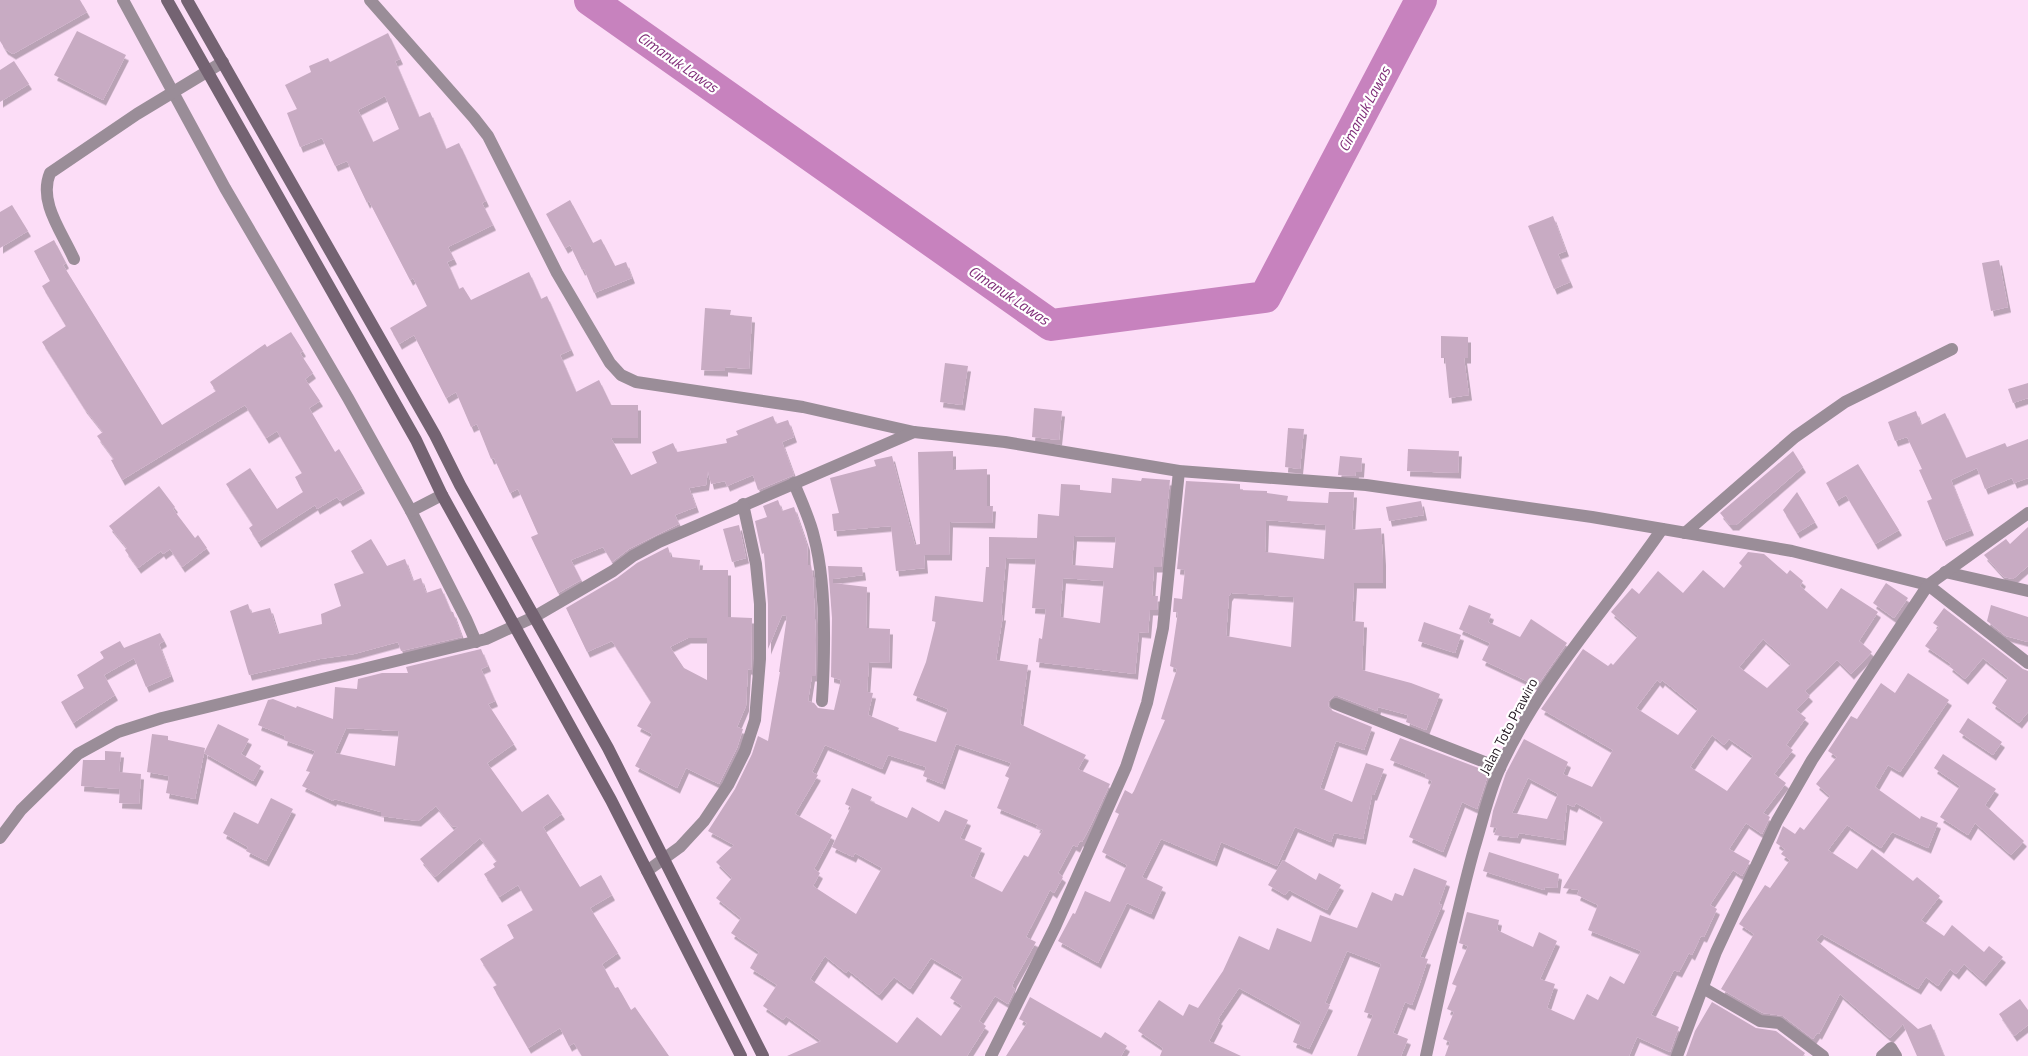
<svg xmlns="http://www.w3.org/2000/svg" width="2028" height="1056" font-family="'Titillium Web',sans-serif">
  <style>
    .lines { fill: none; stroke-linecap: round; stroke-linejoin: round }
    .river { stroke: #c782be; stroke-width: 32 }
    .building { fill: #c8abc3; fill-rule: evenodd; filter: url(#shadow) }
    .street { stroke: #9a8d98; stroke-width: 12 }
    .secondary { stroke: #746372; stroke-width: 12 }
    .labels { text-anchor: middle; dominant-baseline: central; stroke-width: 4.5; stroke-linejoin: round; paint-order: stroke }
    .street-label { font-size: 14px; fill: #21161f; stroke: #fff }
    .water-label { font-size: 15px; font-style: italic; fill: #802e79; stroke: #fff }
  </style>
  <defs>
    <filter id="shadow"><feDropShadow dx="3" dy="5.5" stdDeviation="0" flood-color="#0004"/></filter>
  </defs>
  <rect width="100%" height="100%" fill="#fcddf7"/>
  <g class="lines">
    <polyline class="river" points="590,0 1051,325 1265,297 1421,0"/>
  </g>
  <g class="building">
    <polygon points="0,0 80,0 87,12 13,54 5,49 0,41"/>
    <polygon points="77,31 126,55 103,100 54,75"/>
    <path d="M388,33L400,59L395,61L419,117L430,112L446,149L459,143L486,201L482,203L493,225L448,247L454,259L447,262L459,289L463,287L471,300L529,272L541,299L547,296L571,350L560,355L576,392L599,380L611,405H638V438H611L631,475L657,463L652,452L673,443L677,452L727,443L726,439L738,435L736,431L773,416L776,424L788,420L794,437L782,442L794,475L758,490L753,475L727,486L725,481L711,484L708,471L706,485L689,488L696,507L675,515L679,524L629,549L612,562L603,547L571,560L581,580L558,593L531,537L538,534L518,489L510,493L494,458L491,459L477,424L471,427L456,392L446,398L414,335L399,344L390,328L427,306L413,278L410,280L369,201L367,203L347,161L335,166L322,138L300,147L287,113L297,109L285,85L311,72L309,66L328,58L330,62ZM385,96L399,129L373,142L358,110Z"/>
    <polygon points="14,61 29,84 0,102 0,70"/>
    <polygon points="570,200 593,243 601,239 615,266 626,262 632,278 594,293 584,269 582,270 570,245 565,248 546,214"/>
    <polygon points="12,205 28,231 0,248 0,212"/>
    <polygon points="1553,216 1566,251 1558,254 1570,282 1554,289 1528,226"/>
    <polygon points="54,240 66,263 63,265 162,425 216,391 210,382 265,344 267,347 291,332 303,351 300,353 313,373 305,379 320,401 309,408 335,452 339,449 362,488 340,501 337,497 317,509 315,505 258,542 249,528 253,525 226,484 250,468 277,509 303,492 295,477 302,473 277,431 266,438 245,405 122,480 111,460 114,459 97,436 103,432 84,408 42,342 66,326 42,286 50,281 34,251"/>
    <polygon points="1999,260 2008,307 1991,311 1982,263"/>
    <polygon points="705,308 731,310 730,315 752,317 749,369 725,367 725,371 701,370"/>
    <polygon points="1441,336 1468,337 1468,358 1464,358 1469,395 1449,398 1445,358 1441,358"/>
    <polygon points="945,363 968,366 962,405 940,402"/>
    <polygon points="2028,383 2028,398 2013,403 2008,389"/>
    <polygon points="1034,408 1062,411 1059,440 1032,437"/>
    <polygon points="1916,411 1921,425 1945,413 1966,458 2005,443 2007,447 2028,439 2028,478 2014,483 2012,478 1985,489 1977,468 1951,480 1971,530 1943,541 1927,501 1932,499 1919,470 1922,469 1907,437 1895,441 1888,422"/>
    <polygon points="1288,428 1304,429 1300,469 1285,467"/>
    <polygon points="1408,449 1459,451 1458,473 1407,471"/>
    <polygon points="953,451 953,470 987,469 987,506 993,506 992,523 950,522 949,555 924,555 925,568 896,571 891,526 834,531 832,514 839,513 830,478 876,466 874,460 892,456 915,545 920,544 918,452"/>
    <polygon points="1793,451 1803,467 1736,525 1730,525 1720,513"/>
    <polygon points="1340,456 1362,458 1361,472 1356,472 1355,476 1338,475"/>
    <polygon points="1858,464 1899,530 1875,544 1846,495 1836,501 1826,483"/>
    <path d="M1112,478L1141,481L1142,478L1170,480L1161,567H1154L1152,596H1158L1157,610H1150L1148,633L1139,632L1135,674L1036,662L1039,638L1042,639L1046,609L1032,608L1036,559L1006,558L1001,615H1003L996,660L1028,665L1020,724L1086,755L1078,769L1110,784L1091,825L1082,842L1080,841L1077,847L1073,845L1058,873L1063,877L1054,893L1050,890L1026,937L1036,942L1014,981L1012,987L1015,989L1008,1004L995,996L979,1021L986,1026L967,1056H787L821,1041L786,1016L783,1020L763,1006L777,985L750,968L759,952L731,933L741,918L716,898L732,878L716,862L734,845L708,831L735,789L752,754L758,736L768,741L780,672H779L787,616L782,615L768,649V604L764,553L762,554L755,521L767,517L763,506L778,500L782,511L794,507L807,545L808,565H811L813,577L816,640L815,676H812L808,701L814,703L818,708L834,710L841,680L831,677L832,618L828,566L862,567L863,575L833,579V583L867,587L866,628L890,629L889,663L869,662L867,692L873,693L868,715L899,728L898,730L936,742L948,709L913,695L926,662L936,622L932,621L935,596L983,602L986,567H989V537L1037,538L1038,514L1059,516L1061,484L1080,485V490L1111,493ZM1074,536L1116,537L1113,568L1072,565ZM1063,578L1104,581L1100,623L1060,617ZM956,744L1011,763L1005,776L1009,778L997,808L1038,825L1036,827L1043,830L1028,857L1024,855L1002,892L970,876L982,848L960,838L968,820L945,810L939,822L912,807L907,818L870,801L872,797L852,788L845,804L851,807L832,847L853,857L855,853L882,868L856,914L813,886L820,873L814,869L832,835L795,814L818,775L812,772L825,745L882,769L888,755L926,767L923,776L942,784ZM825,956L846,973L848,970L879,995L894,977L910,989L931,958L963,977L950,998L962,1006L941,1036L917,1017L897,1043L810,979Z"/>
    <path d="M1186,481L1240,484V490L1267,491V493L1288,496L1287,501L1328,503L1329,492H1354L1352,530L1381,528L1383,560V583H1354L1352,621L1364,622L1362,670L1411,683L1440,694L1426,730L1406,722L1408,715L1378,707L1377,711L1338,696H1334L1329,701L1328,706L1333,711L1372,727L1364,750L1336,741L1320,788L1352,802L1366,763L1384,769L1374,795H1372L1363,839L1334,833L1331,842L1295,827L1277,866L1221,842L1214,861L1161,839L1142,877L1163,887L1151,914L1127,903L1098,963L1058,941L1073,913L1075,914L1085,891L1110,902L1127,865L1102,852L1119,814L1115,812L1125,790L1132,794L1134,791L1165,720L1161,719L1177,669L1170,666L1178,612H1173L1174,598L1182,599L1185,570L1177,569ZM1266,520L1326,525L1324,559L1265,552ZM1231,593L1294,597L1291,647L1226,636L1229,596Z"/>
    <polygon points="159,486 175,507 173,509 195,538 198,535 207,548 182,567 170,549 163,554 161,551 138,568 125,550 127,548 109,526"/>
    <polygon points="1797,492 1815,522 1797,533 1783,510"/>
    <polygon points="1421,501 1424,515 1389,521 1386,507"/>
    <polygon points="739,525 746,558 732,562 723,529"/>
    <polygon points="2028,527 2028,566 2013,579 2004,577 1984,555 2006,539 2010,544"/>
    <polygon points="371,539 387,566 405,559 413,581 421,578 426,593 441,588 451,612 453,612 462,637 401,651 398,642 354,654 320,659 249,675 230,611 248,604 251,613 270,608 278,634 322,624 321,614 341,606 334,584 364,573 351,551"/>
    <path d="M668,547L671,557L700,560L699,570H728V617L752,618L751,670L748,669L746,706L737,727L743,729L737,748L719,784L686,768L677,788L635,766L652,734L637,726L651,702L612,641L587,652L566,608L617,578L637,563ZM688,638H707V680L684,668L670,647Z"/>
    <path d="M1748,552L1764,554L1787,574L1790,570L1803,581L1800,586L1827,609L1841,588L1878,612L1859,641L1872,652L1851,674L1837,660L1805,691L1810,696L1796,710L1806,718L1786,745L1793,750L1774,774L1786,783L1763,813L1770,817L1762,834L1746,823L1729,849L1750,861L1742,876L1733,870L1710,905L1717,909L1704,937L1701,936L1692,955L1689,953L1679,972L1674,970L1651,1015L1679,1027L1670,1052L1637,1037L1629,1056H1445L1450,1042L1443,1039L1454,1012L1447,1009L1457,986L1452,984L1468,946L1459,943L1467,912L1499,920L1497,930L1533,947L1539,932L1557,941L1540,979L1555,984L1547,1008L1574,1020L1587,994L1598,1000L1610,976L1624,984L1641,951L1588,930L1598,905L1577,895L1579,890L1563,888L1603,822L1600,820L1601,817L1576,803L1574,807L1567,804L1563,840L1519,833L1517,838L1494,835L1497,828L1490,827L1493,811L1506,773L1524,739L1568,762L1563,774L1592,787L1613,750L1541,709L1583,649L1608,666L1611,663L1613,665L1638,636L1611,612L1632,588L1639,594L1658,571L1683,593L1703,570L1724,588L1742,566L1739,563ZM1763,639L1791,664L1767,688L1739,667ZM1657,680L1660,683L1662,680L1698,709L1678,735L1636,708ZM1712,735L1724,745L1729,739L1753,756L1727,791L1690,767ZM1528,778L1558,794L1547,819L1512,813Z"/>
    <polygon points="1886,583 1908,598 1894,618 1873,603"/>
    <polygon points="1469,605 1491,614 1488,622 1520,637 1531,619 1567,643 1537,686 1482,660 1490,643 1459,629"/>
    <polygon points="1991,605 2028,617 2028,642 2006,636 1987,621"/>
    <polygon points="1944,608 2023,669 2028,671 2028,712 2019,723 1992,703 2008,678 1983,658 1965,679 1949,666 1951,664 1925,646 1939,627 1933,623"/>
    <polygon points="1424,622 1461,635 1455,653 1418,641"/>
    <polygon points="160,633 164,641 159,644 171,676 146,687 134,658 104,675 115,695 73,723 61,702 84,688 77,675 104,658 100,652 120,641 124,648"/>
    <path d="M481,649L488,666L481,669L495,701L488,704L514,744L487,763L522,812L548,794L562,814L543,827L580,887L601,875L612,895L590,908L618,953L602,964L615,988L618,987L631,1010L635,1007L669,1056H582L574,1043L569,1046L560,1028L528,1048L493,987L497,985L480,959L514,938L507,925L533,910L518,885L499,897L484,874L495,867L493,864L497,861L480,838L435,877L420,859L458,827L452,826L436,806L418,821L381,816V812L334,799L333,801L302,786L310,772L306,771L315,751L284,740L285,736L258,725L268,700L273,699L296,708L297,706L333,719L335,687L357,689L358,679L382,673H408L406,667ZM346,728L399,731L395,766L335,753Z"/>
    <polygon points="1908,673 1949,700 1900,772 1888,765 1875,787 1920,819 1921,816 1938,823 1928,848 1892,832 1881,848 1847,825 1828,850 1857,869 1872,849 1913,881 1917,877 1940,896 1921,920 1944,936 1952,925 1984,952 1989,946 2003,957 1983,981 1964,964 1956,974 1950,969 1938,986 1926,977 1918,989 1821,934 1816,940 1918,1029 1931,1024 1944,1056 1917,1056 1903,1024 1890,1038 1840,994 1819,1034 1817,1033 1813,1039 1783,1016 1763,1013 1721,989 1754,934 1739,924 1765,885 1770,888 1790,860 1781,854 1785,849 1776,843 1783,826 1795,834 1800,827 1804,830 1830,796 1816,784 1837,757 1828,751 1851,716 1857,719 1881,683 1895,693"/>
    <polygon points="1968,718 2002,742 1993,755 1959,732"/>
    <polygon points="218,724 249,739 241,754 261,766 253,781 204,753"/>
    <polygon points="152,734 168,736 168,740 205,748 195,799 166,793 169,776 147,772"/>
    <polygon points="1400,738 1489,772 1477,809 1462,802 1443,852 1409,837 1432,781 1425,778 1426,774 1390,760"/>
    <polygon points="105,751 121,752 119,772 141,774 139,804 119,803 120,789 81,786 83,760 105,760"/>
    <polygon points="1943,754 1996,789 1985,805 2024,841 2011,855 1975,823 1968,835 1940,817 1960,786 1934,768"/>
    <polygon points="271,798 293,809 266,861 246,851 248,847 223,833 234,812 258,824"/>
    <polygon points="1489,852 1559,874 1557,888 1545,887 1544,890 1483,871"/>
    <polygon points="1283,860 1316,880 1319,873 1341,885 1327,910 1289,890 1285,895 1268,885"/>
    <polygon points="1414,868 1447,881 1439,904 1442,905 1420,957 1428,959 1420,983 1412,1005 1405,1002 1393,1033 1408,1039 1401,1056 1357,1056 1373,1015 1364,1012 1381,964 1347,951 1325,1003 1330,1005 1309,1049 1293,1042 1301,1022 1239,988 1218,1019 1220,1020 1209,1041 1241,1056 1160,1056 1163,1048 1138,1031 1159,1000 1183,1016 1189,1004 1198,1008 1223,971 1239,936 1269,950 1277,928 1311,942 1320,915 1357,928 1372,892 1392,901 1395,893 1403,896"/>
    <polygon points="1030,997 1101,1038 1105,1032 1127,1046 1121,1056 1006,1056 1027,1023 1019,1019"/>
    <polygon points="2020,999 2028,1010 2028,1025 2014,1036 1999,1014"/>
    <polygon points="1712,1002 1756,1028 1776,1031 1805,1053 1803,1056 1686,1056 1695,1031"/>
  </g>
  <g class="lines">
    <g class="street">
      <polyline points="123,0 225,188 348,398 411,511 466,619 476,642"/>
      <polyline points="370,0 474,118 488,136 557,273 610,363 621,375 636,382 803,407 914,432"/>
      <path d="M74,259C62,232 38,202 50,173L137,114L223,62"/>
      <path d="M794,483C801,501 810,519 814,537C827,585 825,651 822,701"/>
      <polyline points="411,511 442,495"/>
      <polyline points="1685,533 1795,437 1845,402 1952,349"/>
      <polyline points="1945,572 2028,591"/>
      <polyline points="1336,704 1500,768"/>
      <polyline points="0,838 21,810 78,754 118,732 162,718 486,639 534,617 613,571 633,556 659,542 914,432 1005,442 1179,471 1366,485 1592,517 1792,551 1928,585 2028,513"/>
      <polyline points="647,871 680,847 704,821 728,785 745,751 755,720 760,659 760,604 756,564 743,504"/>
      <polyline points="1703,988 1760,1021 1779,1023 1823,1056"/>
      <polyline points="991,1056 1055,927 1126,767 1147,703 1163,628 1179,471"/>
      <path d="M1426,1056C1441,987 1455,918 1474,849C1482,823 1488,795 1499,770C1539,681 1607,609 1662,529"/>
      <polyline points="1677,1056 1716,952 1777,821 1812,760 1928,585 2028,663"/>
      <polyline points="1882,1056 1891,1048 1896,1056"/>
    </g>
    <g class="secondary">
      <polyline points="167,0 416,440 442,495 611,800 741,1056"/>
      <polyline points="187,0 435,435 460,485 608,748 763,1056"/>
    </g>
  </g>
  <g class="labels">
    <g class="street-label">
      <text transform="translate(1508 726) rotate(-62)">Jalan Toto Prawiro</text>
    </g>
    <g class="water-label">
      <text transform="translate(678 62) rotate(35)">Cimanuk Lawas</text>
      <text transform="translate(1364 109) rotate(-62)">Cimanuk Lawas</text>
      <text transform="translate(1009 295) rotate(34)">Cimanuk Lawas</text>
    </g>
  </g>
</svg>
